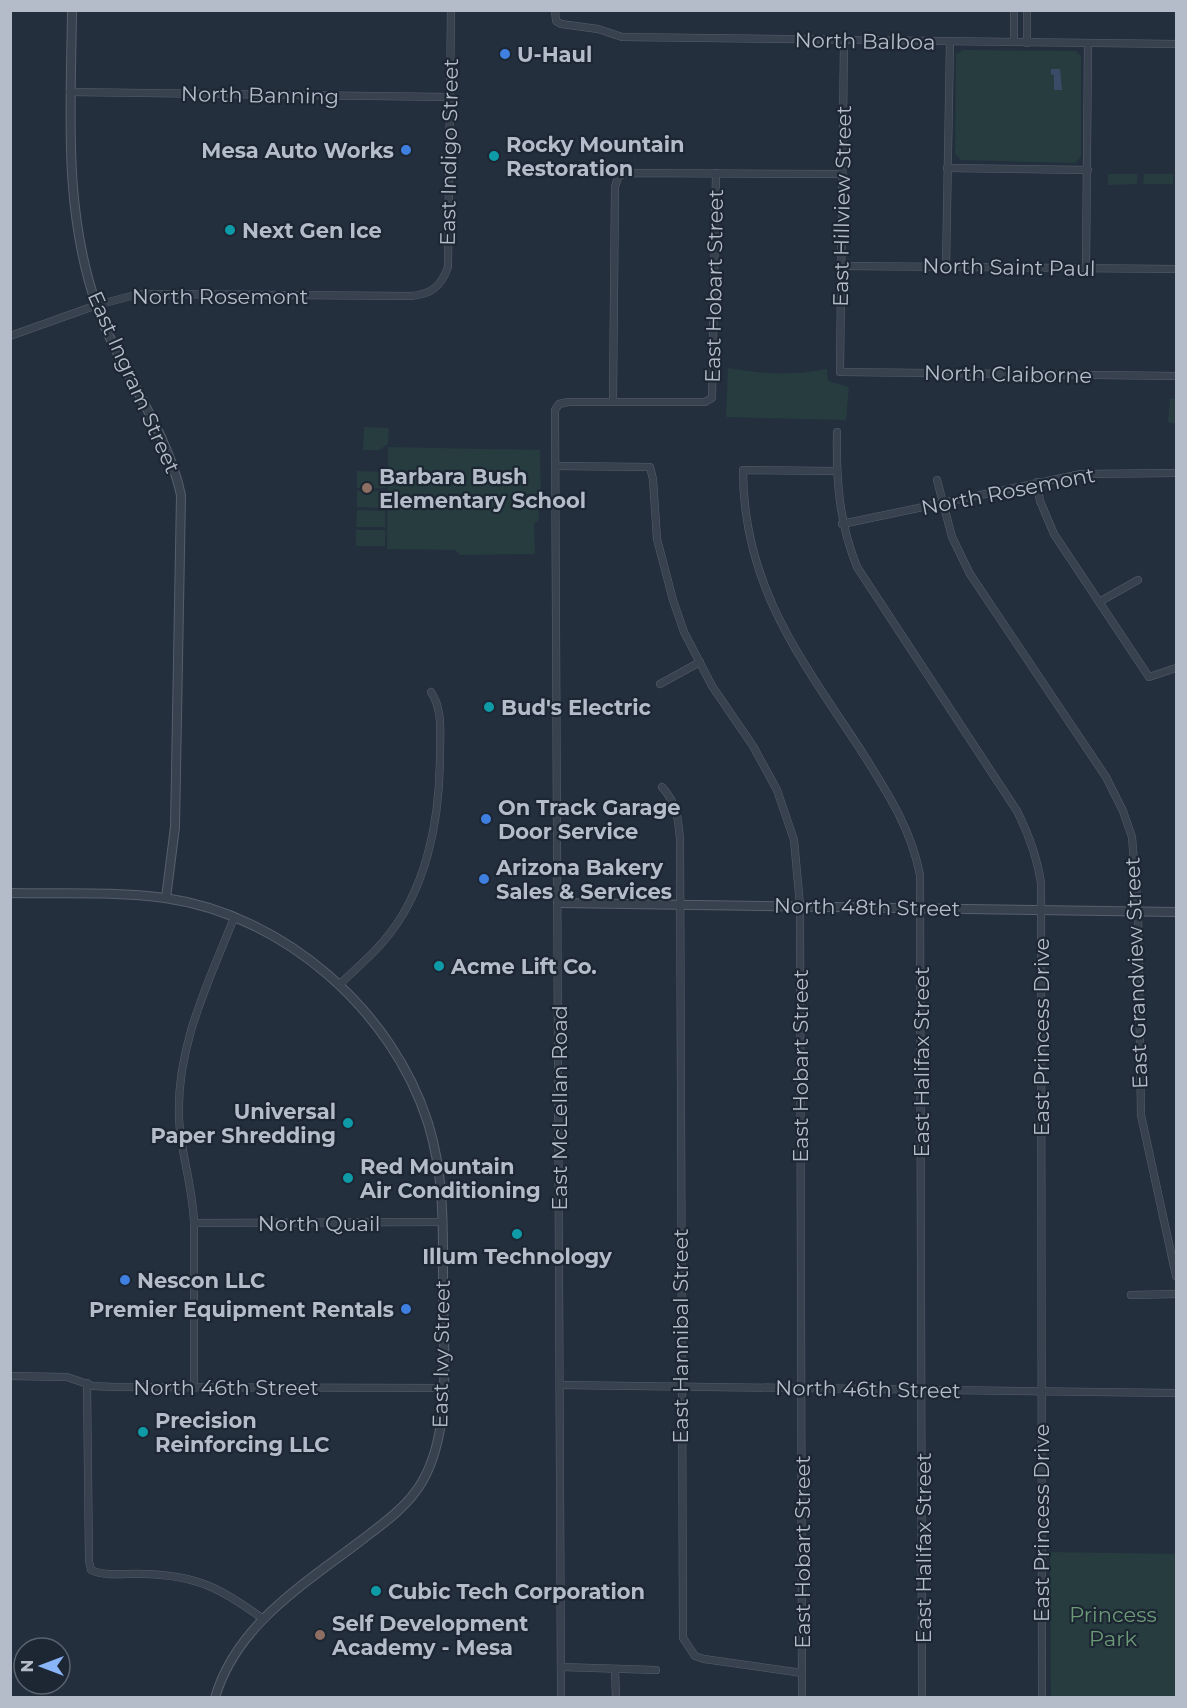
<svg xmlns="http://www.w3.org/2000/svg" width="1187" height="1708" font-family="Montserrat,sans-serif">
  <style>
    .green { fill: #263c3f }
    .water { fill: #394c67 }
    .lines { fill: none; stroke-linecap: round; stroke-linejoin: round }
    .minor-casing { stroke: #565f6c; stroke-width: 8 }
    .tertiary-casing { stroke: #565f6c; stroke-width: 10 }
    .minor { stroke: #38414e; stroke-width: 7 }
    .tertiary { stroke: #38414e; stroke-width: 8 }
    .shop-dot { fill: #3f7fe0; stroke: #1d2633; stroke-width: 2 }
    .culture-dot { fill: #0f9aa8; stroke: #1d2633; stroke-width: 2 }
    .education-dot { fill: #8d6e63; stroke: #1d2633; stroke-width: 2 }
    .labels { text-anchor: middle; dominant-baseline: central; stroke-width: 4.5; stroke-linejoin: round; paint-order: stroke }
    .street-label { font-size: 21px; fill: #b4bcc9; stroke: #1d2633 }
    .poi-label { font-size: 21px; font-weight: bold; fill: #b4bcc9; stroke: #1d2633; text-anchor: start }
    .park-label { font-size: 21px; fill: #6b9a76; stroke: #1d2633 }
  </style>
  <rect width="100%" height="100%" fill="#242f3e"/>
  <g class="green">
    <polygon points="963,50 1076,51 1081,56 1081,157 1075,163 961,160 955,154 956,54"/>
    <polygon points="1108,174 1137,174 1137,184 1108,185"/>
    <polygon points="1144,174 1173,174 1173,184 1143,184"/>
    <path d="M728,368C765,374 790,376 827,369L828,381L849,387L846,420L726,417Z"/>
    <polygon points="1170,399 1176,399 1176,424 1168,422"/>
    <polygon points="364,427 389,428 388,444 379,450 363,450"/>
    <polygon points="388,447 540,450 541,500 538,502 539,520 534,524 535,554 460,555 455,550 387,549"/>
    <polygon points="357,471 386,472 386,488 357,488"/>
    <polygon points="357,491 386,491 386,508 357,507"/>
    <polygon points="357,510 385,511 385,527 356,527"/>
    <rect x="356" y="530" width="29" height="16"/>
    <polygon points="1050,1552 1176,1554 1176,1697 1051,1697"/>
  </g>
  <polygon class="water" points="1051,69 1060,69 1062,90 1054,90 1054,75 1051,74"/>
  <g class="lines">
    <g class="minor-casing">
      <g id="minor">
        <polyline points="555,10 556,21 561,24 598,29 622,37 1176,44"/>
        <polyline points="844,41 840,372 1176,376"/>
        <polyline points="1014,42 1014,10"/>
        <polyline points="1027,43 1027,10"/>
        <polyline points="70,92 449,97"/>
        <polyline points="947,168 1088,170"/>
        <polyline points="842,266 1176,269"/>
        <polyline points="946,267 950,42"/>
        <polyline points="1086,268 1088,43"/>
        <path d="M10,336L97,305L139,294L410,296C430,295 441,287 448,267L451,10"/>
        <polyline points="613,401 615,187 618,177 625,173 842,174"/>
        <path d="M837,432C836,480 839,522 857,567L1017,811C1029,835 1037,856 1041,883L1042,1698"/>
        <polyline points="555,466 650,467 653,479 657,539 673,600 684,632 712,686 753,746 777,790 794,840 800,905 802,1698"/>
        <path d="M836,471L743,470C743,586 801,659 862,752C887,792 911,828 920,875L922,1698"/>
        <polyline points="937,480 952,537 970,574 1106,777 1123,811 1132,837 1138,912 1141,1115 1176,1276"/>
        <polyline points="1037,482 1040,501 1054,534 1149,677 1176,668"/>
        <polyline points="842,524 1081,474 1176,473"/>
        <polyline points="1099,602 1138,580"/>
        <polyline points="660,684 700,662"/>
        <path d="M662,787C677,804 678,817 680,839L683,1638L695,1656L704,1659L802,1673"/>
        <path d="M339,985C353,971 369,958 382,943C427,892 440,819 440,754C440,732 443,710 431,692"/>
        <polyline points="194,1223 443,1222"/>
        <polyline points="1131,1295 1176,1294"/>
        <polyline points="10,1376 67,1377 93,1386 114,1387 442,1388"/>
        <path d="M87,1383L89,1561L91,1570C105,1577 127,1573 143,1574C196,1575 221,1588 263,1619"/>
        <polyline points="560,1385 1176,1393"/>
        <path d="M194,1388V1223C193,1188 181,1154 179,1119C176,1047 208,983 234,918"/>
        <polyline points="561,1667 656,1670"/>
        <polyline points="615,1670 616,1698"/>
        <polyline points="561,1698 555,410 559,404 568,402 705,402 712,398 716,173"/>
      </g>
    </g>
    <g class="tertiary-casing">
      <g id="tertiary">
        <path d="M72,10C71,110 63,208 96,304C119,370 166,426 181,495L175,827L166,898"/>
        <path d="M10,893C61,894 115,891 165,898C284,915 392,1010 428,1123C445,1177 443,1233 443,1289C443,1349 453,1429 422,1482C408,1506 384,1523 363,1539C306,1583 236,1624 215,1698"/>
        <polyline points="558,903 1176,912"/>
      </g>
    </g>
    <use href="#minor" class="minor"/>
    <use href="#tertiary" class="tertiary"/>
  </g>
  <g class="shop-dot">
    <circle cx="505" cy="54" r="6"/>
    <circle cx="406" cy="150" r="6"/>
    <circle cx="486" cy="819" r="6"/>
    <circle cx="484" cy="879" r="6"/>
    <circle cx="125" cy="1280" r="6"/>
    <circle cx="406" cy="1309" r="6"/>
  </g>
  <g class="culture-dot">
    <circle cx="494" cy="156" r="6"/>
    <circle cx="230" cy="230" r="6"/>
    <circle cx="489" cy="707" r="6"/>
    <circle cx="439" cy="966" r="6"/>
    <circle cx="348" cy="1123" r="6"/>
    <circle cx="348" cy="1178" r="6"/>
    <circle cx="517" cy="1234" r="6"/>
    <circle cx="143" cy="1432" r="6"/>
    <circle cx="376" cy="1591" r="6"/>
  </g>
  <g class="education-dot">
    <circle cx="367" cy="488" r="6"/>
    <circle cx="320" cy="1635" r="6"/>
  </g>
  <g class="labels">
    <g class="street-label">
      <text transform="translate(865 41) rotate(1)">North Balboa</text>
      <text transform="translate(260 95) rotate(1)">North Banning</text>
      <text transform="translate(449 152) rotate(-89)">East Indigo Street</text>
      <text transform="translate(842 206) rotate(-89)">East Hillview Street</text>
      <text transform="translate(1009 267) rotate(1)">North Saint Paul</text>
      <text transform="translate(714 286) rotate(-89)">East Hobart Street</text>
      <text x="220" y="296">North Rosemont</text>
      <text transform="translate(1008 374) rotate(1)">North Claiborne</text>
      <text transform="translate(134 382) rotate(66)">East Ingram Street</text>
      <text transform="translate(1008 491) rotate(-11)">North Rosemont</text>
      <text transform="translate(867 907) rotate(1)">North 48th Street</text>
      <text transform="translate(1136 973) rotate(-92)">East Grandview Street</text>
      <text transform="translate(1041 1037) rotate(-90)">East Princess Drive</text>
      <text transform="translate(921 1062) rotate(-90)">East Halifax Street</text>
      <text transform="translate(800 1066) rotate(-90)">East Hobart Street</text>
      <text transform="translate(559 1108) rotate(-90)">East McLellan Road</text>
      <text x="319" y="1223">North Quail</text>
      <text transform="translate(680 1336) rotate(-90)">East Hannibal Street</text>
      <text transform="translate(441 1354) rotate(-89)">East Ivy Street</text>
      <text x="226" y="1387">North 46th Street</text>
      <text transform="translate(868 1389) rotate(1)">North 46th Street</text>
      <text transform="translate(1041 1523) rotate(-90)">East Princess Drive</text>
      <text transform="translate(923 1548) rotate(-90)">East Halifax Street</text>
      <text transform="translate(802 1552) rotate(-90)">East Hobart Street</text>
    </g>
    <g class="poi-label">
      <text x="517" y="54">U-Haul</text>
      <text x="506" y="144">Rocky Mountain<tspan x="506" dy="24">Restoration</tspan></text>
      <text x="394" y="150" text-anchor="end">Mesa Auto Works</text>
      <text x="242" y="230">Next Gen Ice</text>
      <text x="379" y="476">Barbara Bush<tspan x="379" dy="24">Elementary School</tspan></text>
      <text x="501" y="707">Bud's Electric</text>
      <text x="498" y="807">On Track Garage<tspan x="498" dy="24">Door Service</tspan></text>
      <text x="496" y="867">Arizona Bakery<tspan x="496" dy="24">Sales &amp; Services</tspan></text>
      <text x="451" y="966">Acme Lift Co.</text>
      <text x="336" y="1111" text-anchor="end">Universal<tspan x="336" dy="24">Paper Shredding</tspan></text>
      <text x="360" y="1166">Red Mountain<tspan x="360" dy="24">Air Conditioning</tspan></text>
      <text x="517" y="1256" text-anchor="middle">Illum Technology</text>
      <text x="137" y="1280">Nescon LLC</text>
      <text x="394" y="1309" text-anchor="end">Premier Equipment Rentals</text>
      <text x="155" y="1420">Precision<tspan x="155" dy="24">Reinforcing LLC</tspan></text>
      <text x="388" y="1591">Cubic Tech Corporation</text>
      <text x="332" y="1623">Self Development<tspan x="332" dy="24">Academy - Mesa</tspan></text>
    </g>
    <g class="park-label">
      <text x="1113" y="1614">Princess<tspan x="1113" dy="24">Park</tspan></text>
    </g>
  </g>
  <rect width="1187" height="1708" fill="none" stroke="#b4bcc9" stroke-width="24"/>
  <g transform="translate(42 1666) rotate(270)"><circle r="28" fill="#1d2633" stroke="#59626f" stroke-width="1.5"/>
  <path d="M0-4.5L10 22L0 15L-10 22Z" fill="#8ab4f8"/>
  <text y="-9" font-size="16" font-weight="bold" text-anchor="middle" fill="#b4bcc9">N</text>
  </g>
</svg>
